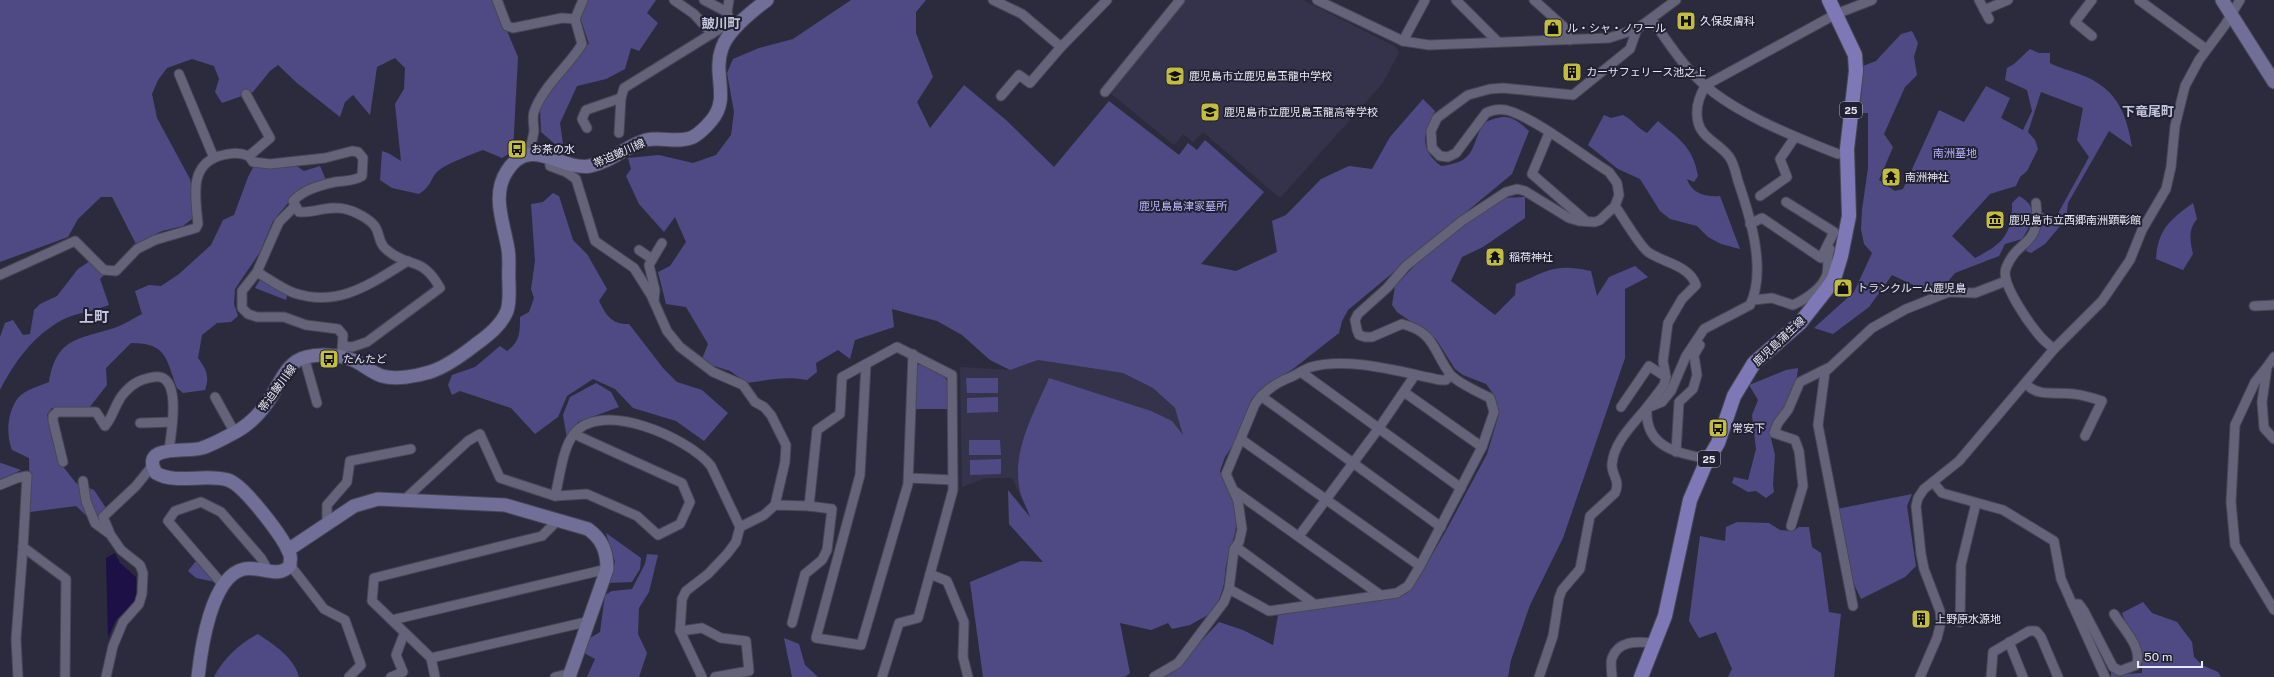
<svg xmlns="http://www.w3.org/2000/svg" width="2274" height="677" font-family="'Public Sans','Noto Sans JP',sans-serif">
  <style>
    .built { fill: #35334c }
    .green { fill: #504a84 }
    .water { fill: #1c1046 }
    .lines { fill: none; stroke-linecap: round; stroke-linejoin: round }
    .street-casing { stroke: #484656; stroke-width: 11 }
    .secondary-casing { stroke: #484656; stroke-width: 15 }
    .primary-casing { stroke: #484656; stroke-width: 16 }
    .street { stroke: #646379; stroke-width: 9 }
    .secondary { stroke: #716e98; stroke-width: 13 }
    .primary { stroke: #7e79b6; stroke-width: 14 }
    .labels { text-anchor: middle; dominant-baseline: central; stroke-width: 4; stroke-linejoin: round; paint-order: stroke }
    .shield { fill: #222133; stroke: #adadbb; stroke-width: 1 }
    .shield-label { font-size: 10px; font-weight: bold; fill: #e9e9f5 }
    .poi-label { font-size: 11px; fill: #e9e9f5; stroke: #222133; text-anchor: start }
    .street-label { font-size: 11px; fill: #e9e9f5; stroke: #222133 }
    .park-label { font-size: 11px; fill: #b9b5fc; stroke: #222133 }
    .quarter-label { font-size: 13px; font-weight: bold; fill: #c5c5dd; stroke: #222133 }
    .district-label { font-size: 15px; font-weight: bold; fill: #c5c5dd; stroke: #222133 }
  </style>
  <rect width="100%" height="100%" fill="#2c2b3e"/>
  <g class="built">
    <polygon points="1184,0 1303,0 1396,47 1399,53 1382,84 1280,198 1203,132 1193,142 1183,134 1174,145 1109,92"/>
    <polygon points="1038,360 1123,373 1153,388 1176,409 1184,436 1031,519 1012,478 986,478 962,487 960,367 1010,370"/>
  </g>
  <g class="green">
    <path d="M0,0H503L509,18L507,31L518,57L513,151L502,158L483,150C472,154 446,164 438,171C430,178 433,185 419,194L392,188L380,180L382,151L388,153L401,161L395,104L404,89L405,68L395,58L377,67L370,115L353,95L345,102L340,117L297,83L278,65L270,71L253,92L222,103L215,92L219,79L214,66L192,59L167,68L158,80L152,94L157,118L190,179L196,205L192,219L183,226L162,231L136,244L112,197H101L78,219L68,237L0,262Z"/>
    <polygon points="588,0 656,0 647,13 658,23 639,51 631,48 625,69 606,79 577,86 560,123 563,144 555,144 541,132 540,109 574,49 589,44 580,17"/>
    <path d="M851,0H926L916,12V33L933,77L917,102L930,128L964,85L1006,120L1054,167L1109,101L1179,155L1188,143L1197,150L1205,140L1264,192L1201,264L1236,271L1277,252L1272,221L1286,215L1321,179L1349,166L1372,169L1390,137L1423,99L1435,111C1424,134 1418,148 1441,166C1475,162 1470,150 1483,123C1505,114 1511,114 1529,131L1512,174L1348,310L1342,321L1339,333L1293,369L1260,390L1251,400L1235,442L1225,457L1220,471L1226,486L1235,500L1238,515L1235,533L1226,565L1224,584L1219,600L1208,615L1190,625L1172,629L1168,623L1151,630L1120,623L1130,673L1125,677H983L970,582L1021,561L1043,562L1009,524L1008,490L1030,517C1027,507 1020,496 1019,486C1013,448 1035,411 1049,378L1151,411L1172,421L1183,435L1175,408L1153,388L1123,373L1038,360L1010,370L990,360L962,335L937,321L892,309L894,327L855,340L850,359L838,350L816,363L817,372L807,380C786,376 768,380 747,383L730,371L714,366L702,359L708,344L686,307L666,304L658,272L670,266L686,242L675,217L664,232L639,204L626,176L631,169L628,158L659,155L693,163L716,155L731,135L734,112L727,73L733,59L759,48L793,39Z"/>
    <path d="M1912,31L1918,43L1914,57L1917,75L1905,87L1884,134L1893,147L1879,180L1895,191L1903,189L1939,110L1964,122L1986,86L2010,98L2001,118L2023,130L2032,111L2027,90L2005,80L2007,68L2014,64L2030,49L2039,53H2050V63C2059,68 2069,70 2079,74C2115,87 2126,110 2132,147L2109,131L2068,203L2066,219L2045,244L2031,253L2026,251C2030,236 2046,229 2041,212L2055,219L2089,157L2077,140L2083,108L2041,92L2028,132L2035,140L2038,149L2027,171L2020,177L2016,186L1990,194L1952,236L1975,258C2001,245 2013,235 2012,203L2019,196C2040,207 2032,223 2022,239L2005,244L1999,256L1955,273L1945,285L1926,291L1892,275L1869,307L1833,334L1814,328L1854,292L1872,253L1864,244L1861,229L1862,210L1868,168V113H1860L1863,66L1876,61L1901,34Z"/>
    <path d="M1604,115L1611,118L1623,115C1633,120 1637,128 1647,133L1658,121C1680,140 1693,147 1698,176L1694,182L1687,179C1692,194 1705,197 1720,196L1740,249L1721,244L1708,237L1697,226L1670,219L1660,211L1640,179L1618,169L1588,145Z"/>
    <path d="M295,165L304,171L320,166L326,180L299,190L273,221L260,252L235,289L234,304L238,316L231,322L217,323L202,335L198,358C206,369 210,376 205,390L183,393L177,388C166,360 168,343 131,343L106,368L107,385L89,408H52L47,415L61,464L76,483L94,490L106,508L98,524L92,521L76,506L30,512L29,458L12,450C6,435 7,412 18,398C24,390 40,386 49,382C57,336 79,340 117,327C125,324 134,318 142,314L135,291L149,285L161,286L179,274L211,245L223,220L234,215L248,177L254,166Z"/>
    <path d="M553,193L559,196L573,240L587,254L607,289L599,301C606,315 612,325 629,324L663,368L677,382L702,390L728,413L704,441L676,421L633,408L615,389L593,379L567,396L558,417L535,434L511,408L460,391L452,395L448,385L452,375L475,367L500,346L507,351C520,342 520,332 520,317L529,312L534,298L531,289L535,261L531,204L543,202Z"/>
    <path d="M1525,197V218L1483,247L1462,257L1451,281L1495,315L1515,295L1516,284C1550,270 1554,263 1591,271L1597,296L1609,277L1635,266L1648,277L1625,289V358L1563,538L1530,605L1511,660L1508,677H1160L1176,668L1219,622L1243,630L1273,645L1278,615L1335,604L1399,596L1415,584L1447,529L1487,454L1499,414L1495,396L1486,384L1463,375L1455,369L1436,339L1397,312L1392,305L1395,286L1425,255L1501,198Z"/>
    <path d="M2193,203L2197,219C2188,229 2190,242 2193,254L2183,270L2156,259C2158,229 2170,220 2193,203Z"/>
    <path d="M90,261L104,275L100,279L109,305C94,311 76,313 62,320C33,336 15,361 0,390V337L5,323L13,320L23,335L30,334L34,310L40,304L57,296L78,269Z"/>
    <polygon points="261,278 288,292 286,300 255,288"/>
    <path d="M923,363C951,378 949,378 949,409H915L916,366Z"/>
    <path d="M1798,368C1797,391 1782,411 1769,430L1775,455L1773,484L1774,492L1766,498L1756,491L1748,492L1732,483L1734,477L1748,480L1756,449L1752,415L1758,400L1749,385L1786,370Z"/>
    <polygon points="966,378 998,378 998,393 967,393"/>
    <polygon points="596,383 611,392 619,407 578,422 567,439 563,415 570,397"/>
    <polygon points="998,397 998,412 967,413 967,398"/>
    <polygon points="969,440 1000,440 1001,455 969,455"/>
    <polygon points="1001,459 1001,474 970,475 970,460"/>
    <polygon points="0,463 1,463 21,470 0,480"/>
    <path d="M1912,494L1907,506L1916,566L1905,577L1861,599C1846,571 1843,540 1837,509Z"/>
    <polygon points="1737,522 1769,523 1780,530 1793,531 1799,527 1809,527 1812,547 1821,553 1829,612 1841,614 1834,677 1728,677 1732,669 1716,632 1699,638 1689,621 1700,536 1725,541 1726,527"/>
    <polygon points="606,533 641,558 640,569 632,582 608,583 615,562"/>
    <polygon points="647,554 658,555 649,592 639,608 638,634 647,653 639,677 587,677 595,659 584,653 590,638 600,632 605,595 612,591 632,589 645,564"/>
    <polygon points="196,561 215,582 196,578 188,571"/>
    <polygon points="2143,602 2152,613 2177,622 2192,642 2194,657 2202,665 2218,672 2221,677 2111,677 2111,672 2123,674 2142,673 2142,663 2122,613"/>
    <path d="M258,634C274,645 294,657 299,677H214C223,659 240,643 258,634Z"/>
    <polygon points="784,638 799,644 805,665 818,677 792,677"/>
  </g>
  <polygon class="water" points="115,553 120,563 136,577 137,600 116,620 108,638 106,558"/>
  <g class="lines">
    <g class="street-casing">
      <g id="street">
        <polyline points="497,0 507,26 513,28 562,18 575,19"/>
        <polyline points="674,0 694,14 712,34"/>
        <polyline points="704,0 727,12"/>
        <polyline points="729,0 727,12 732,28"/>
        <polyline points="993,0 1022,14 1061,47 1107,0"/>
        <polyline points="1317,0 1403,41 1429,45 1609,38 1637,29 1676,0"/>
        <polyline points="1456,0 1498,42"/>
        <polyline points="1534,0 1563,26 1570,40"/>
        <polyline points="1979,0 1989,19"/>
        <polyline points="2092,0 2075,22 2092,36"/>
        <polyline points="2139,0 2206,49"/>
        <polyline points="1984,10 2008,0"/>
        <path d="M1651,19C1666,38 1679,61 1696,77C1730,112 1793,136 1838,154"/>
        <polyline points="1403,41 1425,0"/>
        <polyline points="179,74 214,158"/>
        <polyline points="1105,92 1180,0"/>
        <path d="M246,94L270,138L249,156L253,162L270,164L325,158L352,151L358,152L363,158L362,176C353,182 345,180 335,182C320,185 303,190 293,201L299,212C315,213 329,205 345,209C354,211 371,219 376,228C380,236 379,244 387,250C409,269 422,255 440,288L367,342L352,347L343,346"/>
        <polyline points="1001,96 1019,75 1030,83 1061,47"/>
        <polyline points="587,128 582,119 586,110 621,98"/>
        <polyline points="619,133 621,98 624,88 729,23"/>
        <polyline points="1549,133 1532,174 1586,221"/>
        <path d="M529,155C530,147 533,138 534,131C534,125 532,118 534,112C543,86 568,67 582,44L575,19L583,0"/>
        <polyline points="549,156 550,166 566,172 576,179 595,241 634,268 651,295 667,331 680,347 713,372 743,385 755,402 764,407 771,415 786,445 785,462 775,505"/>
        <polyline points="1760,196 1787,177 1780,159 1795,137"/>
        <path d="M2036,203C2041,249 2018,237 2006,268C2000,283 2029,323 2039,335C2043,340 2049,345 2054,349"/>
        <polyline points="294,207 279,222 257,272 242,291 242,308 248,314 257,317 284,317 306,325 338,329 343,335 342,351"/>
        <polyline points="1750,224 1762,218 1821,258 1834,232 1786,202"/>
        <polyline points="639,250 652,259"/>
        <path d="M257,272C269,279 281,288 294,293C340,308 371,283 408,261"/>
        <path d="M0,275L75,241L104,270L116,271L137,249L155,240L196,228L198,224C196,199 188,166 219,156C230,153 238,152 249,156"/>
        <path d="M1753,300L1772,298L1793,305C1806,299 1823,288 1827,274C1829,265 1826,258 1830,249"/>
        <polyline points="654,301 655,290 649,265 662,243"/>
        <polyline points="2254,306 2274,305"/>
        <polyline points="304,357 317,403"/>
        <polyline points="2274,357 2267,367 2262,402 2264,428 2274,439"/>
        <polyline points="866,364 860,475 816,638 861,645 908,484 913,354"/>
        <polyline points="2267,367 2255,382 2235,425 2231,502 2235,545 2274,610"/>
        <polyline points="1301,372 1461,488"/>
        <path d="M2026,384C2039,398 2056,391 2074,394C2083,395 2093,398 2102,401L2085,436"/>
        <polyline points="1404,392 1482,447"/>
        <polyline points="1261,396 1441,527"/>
        <polyline points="215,397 235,433"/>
        <polyline points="1621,407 1649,366 1666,377"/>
        <polyline points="140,423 172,422"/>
        <polyline points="1242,440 1420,566"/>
        <polyline points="1676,452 1679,402 1693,389 1697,375 1694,355 1700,345"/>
        <path d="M1709,459C1678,453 1644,448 1647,408L1662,402L1671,391L1686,356L1704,329L1750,305C1767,270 1750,216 1738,181C1736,174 1734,164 1730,158C1722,145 1701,138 1698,122C1695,109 1699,96 1706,85L1836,14L1872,0"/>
        <path d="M63,462L53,421V416L57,412H96L105,426C114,416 115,402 125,392C133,383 141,379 154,377C183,372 171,434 169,450"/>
        <polyline points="909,478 953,480"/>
        <polyline points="83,481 86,501 95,523 110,534 121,550 140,565 143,573 142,594 139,604 123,622 113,646 106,677"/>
        <polyline points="1933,482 1942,493 2003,510 2054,541 2061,579 2105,677"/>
        <polyline points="0,485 17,478 27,476 23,547 66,579 65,677"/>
        <polyline points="1233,490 1379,594"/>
        <polyline points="555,496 587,494 637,516 658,535 680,524 690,502 682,483 574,434"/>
        <path d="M404,500L468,441L480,434L500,478L555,496C560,477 562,451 573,435C600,398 689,438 711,466L740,527L736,542L727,554L708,574L686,591L682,599L680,631L702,677"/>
        <polyline points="327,525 327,505 347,482 350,461 411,449"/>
        <polyline points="1791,526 1803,486 1799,451 1795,440 1774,433 1778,423 1788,410 1800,382 1828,368"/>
        <polyline points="740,527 764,515 775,505 809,506 817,430 840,414 842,377 897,347 952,375 953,490 918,618 899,623 882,677"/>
        <polyline points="109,531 103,517 136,486 153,465"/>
        <polyline points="1299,536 1379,428 1415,375"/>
        <polyline points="1236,547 1314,604"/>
        <polyline points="290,565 324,609 345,620 361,665 349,677"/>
        <polyline points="930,574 947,581 964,622 963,657 968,677"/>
        <polyline points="223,585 168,521 175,511 201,502 221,512 261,558 268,570"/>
        <path d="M1229,589L1269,611L1397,593L1408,586L1420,566L1482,447L1494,412L1490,398C1480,393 1456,382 1450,374C1433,351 1435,332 1402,324L1372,337H1365L1359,335L1357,330L1355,320L1358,314L1387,288L1406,266L1462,221L1506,192L1517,189L1525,191L1569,218L1579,221L1595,222L1600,220L1615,206L1619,195L1617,183L1609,172C1583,156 1534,117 1506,110C1500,109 1492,110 1486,113L1456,153L1448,157L1440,156L1432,148L1431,131L1437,118L1468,95L1490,89L1503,88L1573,95L1630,49L1637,29"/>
        <path d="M2072,604H2079L2084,611L2113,667L2120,671L2136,665C2144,649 2122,627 2114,614"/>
        <polyline points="1853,606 1818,425 1825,372 1872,328 1906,309 1949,292 1975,293 2006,281"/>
        <polyline points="392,620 607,569"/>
        <polyline points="1960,622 1961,565 1976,503"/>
        <polyline points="792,623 805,574 822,560 827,550 832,509 809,506"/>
        <polyline points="680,631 702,628 721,638 746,641 749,671 715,677"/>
        <polyline points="2009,642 2023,677"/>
        <polyline points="431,658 590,621"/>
        <polyline points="18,677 16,639 23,547"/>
        <polyline points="391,677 403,672 396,655 404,634"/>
        <polyline points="435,677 431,658 372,601 374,578 542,536 558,520"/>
        <polyline points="555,677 571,673"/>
        <path d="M1154,677L1178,663L1224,602L1229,589L1234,549L1239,542L1242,529L1238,501L1226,474L1255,404C1265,390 1276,383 1291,377C1298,374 1304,369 1311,367C1348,356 1404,373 1441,380H1446L1450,375"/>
        <path d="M1539,677L1553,636L1559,598L1562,590L1580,569L1590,516L1615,493C1621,480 1611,475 1612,464C1614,441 1634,424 1647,407C1653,400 1658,393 1664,385L1666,377L1663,361L1668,323L1682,299L1696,285C1689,265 1664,263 1648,252C1639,245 1623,217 1615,206"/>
        <path d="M1612,677C1612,672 1610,663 1612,658C1619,639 1639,642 1654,643"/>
        <polyline points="1920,677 1937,638 1941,622 1940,611 1924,569 1921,554 1916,506 1918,498 1924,489 1959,461 2054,349 2102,301 2130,260 2142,230 2166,189 2171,167 2175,126 2185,86 2199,60 2225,25 2240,0"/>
        <polyline points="1991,677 1993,652 2029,631 2036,631 2041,637 2058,677"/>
      </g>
    </g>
    <g class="secondary-casing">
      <g id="secondary">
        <polyline points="2222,0 2274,82"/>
        <path d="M288,550L354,506L378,499L505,505L588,529C602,539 607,551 607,569L569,677"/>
        <path d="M198,677C201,649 211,576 244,569C260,565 279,580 290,565C290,561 291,558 290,555C285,539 244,485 228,480C205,473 177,485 156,473C139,443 188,453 202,448C212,445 222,439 232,434C246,427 258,416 267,403C279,387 285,362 306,357C322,353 343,355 357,362C366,367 373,373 382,376C396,380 417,376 430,372C446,367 461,356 475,345C487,336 501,326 507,311C510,302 509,292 509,283C508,272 510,260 508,249C504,224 491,195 507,171C530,134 561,171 590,166C611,162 626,146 646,140C661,136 678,144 693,137C700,133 706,127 711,121C731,98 712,75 722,48C728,30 751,12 767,0"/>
      </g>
    </g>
    <g class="primary-casing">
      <polyline id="primary" points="1641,677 1665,616 1690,500 1705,465 1718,443 1734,396 1754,363 1800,323 1827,289 1834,279 1841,256 1849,216 1847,149 1856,71 1855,55 1829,0"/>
    </g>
    <use href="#street" class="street"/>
    <use href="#secondary" class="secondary"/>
    <use href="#primary" class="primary"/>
  </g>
  <defs>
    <g id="hospital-square" transform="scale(1)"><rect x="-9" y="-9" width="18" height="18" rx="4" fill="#c3bd3f" stroke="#222133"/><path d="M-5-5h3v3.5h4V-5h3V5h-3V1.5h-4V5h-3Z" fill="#111"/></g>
    <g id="shop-square" transform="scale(1)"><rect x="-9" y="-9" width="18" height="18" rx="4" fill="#c3bd3f" stroke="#222133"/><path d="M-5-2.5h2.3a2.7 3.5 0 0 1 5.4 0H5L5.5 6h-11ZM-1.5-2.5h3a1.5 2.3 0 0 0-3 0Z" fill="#111"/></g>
    <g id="building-square" transform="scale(1)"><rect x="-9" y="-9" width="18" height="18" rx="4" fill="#c3bd3f" stroke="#222133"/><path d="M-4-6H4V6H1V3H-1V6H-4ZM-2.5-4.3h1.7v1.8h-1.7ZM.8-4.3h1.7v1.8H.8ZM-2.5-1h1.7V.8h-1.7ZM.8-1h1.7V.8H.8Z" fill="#111"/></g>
    <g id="school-square" transform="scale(1)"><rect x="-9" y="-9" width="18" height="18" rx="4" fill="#c3bd3f" stroke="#222133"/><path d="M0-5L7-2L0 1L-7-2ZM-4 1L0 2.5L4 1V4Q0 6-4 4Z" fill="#111"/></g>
    <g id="bus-square" transform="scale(1)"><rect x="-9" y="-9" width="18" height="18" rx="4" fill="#c3bd3f" stroke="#222133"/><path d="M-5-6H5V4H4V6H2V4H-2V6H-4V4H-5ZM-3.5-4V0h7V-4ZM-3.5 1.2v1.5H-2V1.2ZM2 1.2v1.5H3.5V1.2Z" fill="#111"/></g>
    <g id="temple-square" transform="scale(1)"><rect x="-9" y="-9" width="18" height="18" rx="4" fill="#c3bd3f" stroke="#222133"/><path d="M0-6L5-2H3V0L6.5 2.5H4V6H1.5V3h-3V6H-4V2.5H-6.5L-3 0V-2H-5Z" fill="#111"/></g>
    <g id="museum-square" transform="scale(1)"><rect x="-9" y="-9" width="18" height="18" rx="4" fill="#c3bd3f" stroke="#222133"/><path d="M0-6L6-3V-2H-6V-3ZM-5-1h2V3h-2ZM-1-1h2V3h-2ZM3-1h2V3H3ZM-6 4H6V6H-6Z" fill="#111"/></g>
  </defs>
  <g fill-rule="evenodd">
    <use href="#hospital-square" x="1686" y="21"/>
    <use href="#shop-square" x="1553" y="28"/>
    <use href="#building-square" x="1572" y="72"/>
    <use href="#school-square" x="1175" y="76"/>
    <use href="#school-square" x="1210" y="112"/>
    <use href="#bus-square" x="517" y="149"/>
    <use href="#temple-square" x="1891" y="177"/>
    <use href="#museum-square" x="1995" y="220"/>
    <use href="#temple-square" x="1495" y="257"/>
    <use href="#shop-square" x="1843" y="288"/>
    <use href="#bus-square" x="329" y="359"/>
    <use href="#bus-square" x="1718" y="428"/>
    <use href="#building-square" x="1921" y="619"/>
  </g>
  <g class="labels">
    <g class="shield">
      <rect x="1840" y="102" width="22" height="16" rx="3"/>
      <rect x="1698" y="451" width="22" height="16" rx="3"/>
    </g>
    <g class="shield-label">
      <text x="1851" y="110">25</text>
      <text x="1709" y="459">25</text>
    </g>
    <g class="poi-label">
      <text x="1700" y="21">久保皮膚科</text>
      <text x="1567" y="28">ル・シャ・ノワール</text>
      <text x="1586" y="72">カーサフェリース池之上</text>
      <text x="1189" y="76">鹿児島市立鹿児島玉龍中学校</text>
      <text x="1224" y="112">鹿児島市立鹿児島玉龍高等学校</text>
      <text x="531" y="149">お茶の水</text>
      <text x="1905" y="177">南洲神社</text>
      <text x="2009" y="220">鹿児島市立西郷南洲顕彰館</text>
      <text x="1509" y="257">稲荷神社</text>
      <text x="1857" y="288">トランクルーム鹿児島</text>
      <text x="343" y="359">たんたど</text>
      <text x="1732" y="428">常安下</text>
      <text x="1935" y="619">上野原水源地</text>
    </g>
    <g class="street-label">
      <text transform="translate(619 153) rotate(-24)">帯迫皷川線</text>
      <text transform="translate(1779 341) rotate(-43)">鹿児島蒲生線</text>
      <text transform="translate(277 388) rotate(-54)">帯迫皷川線</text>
    </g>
    <g class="park-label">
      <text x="1955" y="153">南洲墓地</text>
      <text x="1183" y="206">鹿児島島津家墓所</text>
    </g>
    <g class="quarter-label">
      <text x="721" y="23">皷川町</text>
      <text x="2148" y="111">下竜尾町</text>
    </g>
    <g class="district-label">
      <text x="94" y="316">上町</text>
    </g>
  </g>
  <path d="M2138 661v6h64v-6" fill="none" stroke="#e9e9f5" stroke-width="2"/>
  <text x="2144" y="661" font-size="12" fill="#e9e9f5" stroke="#222133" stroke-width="3" paint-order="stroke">50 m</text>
</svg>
